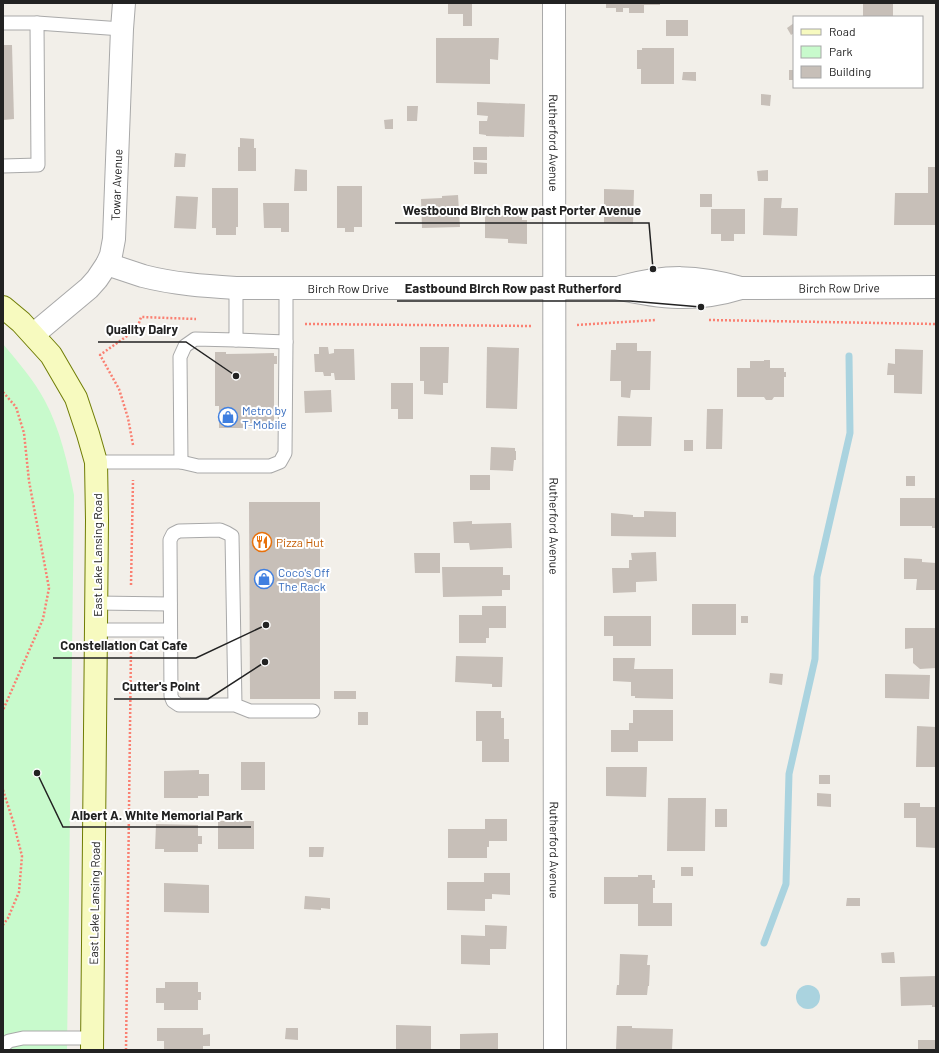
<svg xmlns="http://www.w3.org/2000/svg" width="939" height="1053" font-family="Barlow,sans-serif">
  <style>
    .park { fill: #c8facc }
    .water { fill: #aad3df }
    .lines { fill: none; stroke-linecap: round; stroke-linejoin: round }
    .stream { stroke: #aad3df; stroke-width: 7 }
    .building { fill: #c7bfb8 }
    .service-casing { stroke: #a9a9a9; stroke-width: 15 }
    .minor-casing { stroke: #a9a9a9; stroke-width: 24 }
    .secondary-casing { stroke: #707d05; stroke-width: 24 }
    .path { stroke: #fa8072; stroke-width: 2.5; stroke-dasharray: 2 2; stroke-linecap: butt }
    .service { stroke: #fff; stroke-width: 13 }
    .minor { stroke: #fff; stroke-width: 22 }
    .secondary { stroke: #f7fabf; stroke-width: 22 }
    .labels { text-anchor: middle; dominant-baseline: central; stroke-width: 4; stroke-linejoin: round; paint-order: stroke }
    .street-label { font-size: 12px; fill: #222; stroke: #fff }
    .shop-label { font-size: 12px; fill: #366cbe; stroke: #fff; text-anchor: start }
    .food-label { font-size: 12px; fill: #c56008; stroke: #fff; text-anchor: start }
    .leader { fill: none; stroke: #222; stroke-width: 1.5 }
    .callout-dot { fill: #222; stroke: #fff; stroke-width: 1.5 }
    .callout-label { font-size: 13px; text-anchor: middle; font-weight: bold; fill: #222; stroke: #fff; stroke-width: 4; stroke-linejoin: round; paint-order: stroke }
  </style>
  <rect width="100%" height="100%" fill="#f2efe9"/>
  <path class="park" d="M3,344C18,362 34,380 45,401C60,429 68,464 74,495L67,1050H3Z"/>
  <circle class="water" cx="808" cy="997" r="12"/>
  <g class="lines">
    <polyline class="stream" points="764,943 786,884 789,774 815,659 817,577 850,433 849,356"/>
  </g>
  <g class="building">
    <polygon points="448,3 472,3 472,26 463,26 463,14 448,14"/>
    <polygon points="606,3 660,3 660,5 644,5 644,13 629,13 629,8 623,8 623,12 616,12 616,8 606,8"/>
    <rect x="863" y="3" width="30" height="14"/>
    <rect x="666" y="20" width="22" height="16"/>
    <polygon points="794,23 794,33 791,35 787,28"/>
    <polygon points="436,38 499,38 498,60 490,59 490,84 436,83"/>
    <polygon points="3,45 12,45 14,119 3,120"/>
    <polygon points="642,48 674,48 674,84 641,84 641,69 637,69 637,50 642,50"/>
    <rect x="789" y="70" width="5" height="10"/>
    <polygon points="683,72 696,72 696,81 682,80"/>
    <polygon points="761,94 771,95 770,106 761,105"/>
    <polygon points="477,102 525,104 524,137 486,136 486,135 479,134 479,121 487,121 488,116 477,115"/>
    <polygon points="407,106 418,106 417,121 407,121"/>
    <polygon points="393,119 393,129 385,129 384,120"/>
    <polygon points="240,138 254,139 254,148 256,148 256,171 238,171 238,147 240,147"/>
    <rect x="473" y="147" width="14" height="13"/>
    <polygon points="175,153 186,154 185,167 174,167"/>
    <polygon points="474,162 487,163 487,174 474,174"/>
    <polygon points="928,167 936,167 936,225 894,225 895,193 928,193"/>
    <polygon points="295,169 307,170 307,191 294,191"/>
    <polygon points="768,170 768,181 758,181 757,171"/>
    <polygon points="337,186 362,186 362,227 354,227 354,232 345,232 345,228 337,228"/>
    <polygon points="212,188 238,188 238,227 236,227 236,235 216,235 216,228 212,228"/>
    <polygon points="604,189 634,190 633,224 604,223"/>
    <rect x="700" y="194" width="12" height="13"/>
    <polygon points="458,195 460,227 422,228 421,199 442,198 442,196"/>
    <polygon points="176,196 198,197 196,229 174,228"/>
    <polygon points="764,198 782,198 781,208 798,208 797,236 763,235"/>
    <polygon points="263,203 289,203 289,232 281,232 281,228 264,228"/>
    <polygon points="711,209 745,209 745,234 734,234 734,241 721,241 721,234 711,234"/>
    <polygon points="485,210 522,211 522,220 527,220 527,244 508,243 508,239 485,238"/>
    <polygon points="616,343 637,343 637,351 651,351 650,390 631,390 630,398 621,397 621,381 610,381 611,350 616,350"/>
    <polygon points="319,347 328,347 329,354 334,353 334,349 354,349 355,380 335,380 334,373 331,373 331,376 324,376 323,372 315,372 314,354 319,354"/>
    <polygon points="420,347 449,347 448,383 443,383 443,395 424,394 424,381 420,381"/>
    <polygon points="487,347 519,348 517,409 486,408"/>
    <polygon points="895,349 923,350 922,394 894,393 894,375 887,375 888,363 895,364"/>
    <polygon points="215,352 226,352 226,354 274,353 274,356 277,356 277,364 274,364 274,428 219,428 219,406 215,406"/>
    <polygon points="764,360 770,360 770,368 784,368 784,372 786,372 786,377 784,377 784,397 774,397 772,400 766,400 764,397 737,397 737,368 750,368 750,361 764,361"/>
    <polygon points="391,383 413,383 413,419 398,419 398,409 391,409"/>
    <polygon points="331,390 332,412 305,413 304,391"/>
    <polygon points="707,409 723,409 722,449 706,449"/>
    <polygon points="618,416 652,417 651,446 617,446"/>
    <rect x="684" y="440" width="9" height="11"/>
    <polygon points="491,447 515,448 515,451 516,451 516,460 514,460 513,471 490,470"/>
    <rect x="470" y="475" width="20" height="15"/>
    <rect x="906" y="476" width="9" height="10"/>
    <polygon points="900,498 936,498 936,528 932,528 932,526 900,526"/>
    <polygon points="249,502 320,502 320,699 250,699"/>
    <polygon points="644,511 676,512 676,537 611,536 611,513 633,515 633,517 644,517"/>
    <polygon points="472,521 472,524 511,523 512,548 470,550 469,543 454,543 453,522"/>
    <polygon points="656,552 657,581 636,582 636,592 613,593 612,568 629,568 629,560 632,560 631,553"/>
    <polygon points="414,553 440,553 440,573 415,573"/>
    <polygon points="904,558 922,559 922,562 936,563 936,590 916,590 917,579 904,579"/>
    <polygon points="442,567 503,567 503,575 510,575 510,590 502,590 502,596 443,597"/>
    <rect x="692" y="604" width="44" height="31"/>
    <polygon points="482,606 506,606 506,628 489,628 489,638 486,638 486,643 459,643 459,615 482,615"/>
    <polygon points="604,616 651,616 651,646 613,646 613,636 604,636"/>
    <rect x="741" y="616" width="7" height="7"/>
    <polygon points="905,628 936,628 936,668 920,669 913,663 913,648 905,649"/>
    <polygon points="456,656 503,657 502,687 492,687 492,684 455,682"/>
    <polygon points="613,658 635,658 634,669 673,669 673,699 635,698 635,696 631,696 631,682 613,681"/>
    <polygon points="770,673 783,674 782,685 769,683"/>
    <polygon points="885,674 930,675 929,699 885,698"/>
    <rect x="334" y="691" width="22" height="8"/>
    <polygon points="633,710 673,710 673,741 638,741 638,752 611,752 611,730 629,730 629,723 633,723"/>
    <polygon points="476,711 501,711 501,718 504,718 504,739 509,739 509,762 482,762 482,741 476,741"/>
    <rect x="358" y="712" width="10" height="13"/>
    <polygon points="917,726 936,727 936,767 916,767"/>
    <rect x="241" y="762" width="24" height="28"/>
    <polygon points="606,767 647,767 646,797 606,796"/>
    <polygon points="199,770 199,774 209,774 209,796 198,796 198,798 164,798 164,771"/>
    <rect x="819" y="775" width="11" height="9"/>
    <polygon points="817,793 831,794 831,807 817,806"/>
    <polygon points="668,798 706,798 705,851 667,851"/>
    <polygon points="904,803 920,803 920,807 936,807 936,848 916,847 916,818 904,818"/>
    <rect x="715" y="809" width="12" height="18"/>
    <polygon points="485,819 507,819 507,841 489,841 489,847 487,847 487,858 448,858 448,829 485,829"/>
    <rect x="218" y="821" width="36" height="28"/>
    <polygon points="156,824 198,825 198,836 202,836 202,844 198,844 198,852 164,852 164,849 155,849"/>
    <polygon points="309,847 324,847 323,857 309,857"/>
    <rect x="681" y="867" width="12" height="9"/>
    <polygon points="484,873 510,873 510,895 492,894 492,899 485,899 485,911 447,910 447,882 484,882"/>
    <polygon points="638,875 652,875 652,880 655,880 655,888 653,888 653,903 672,903 672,926 638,926 638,904 604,904 604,877 638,877"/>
    <polygon points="164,883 209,885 209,913 164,912"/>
    <polygon points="305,896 330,898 330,909 321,908 321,910 304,909"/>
    <polygon points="847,898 860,898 860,906 846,906"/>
    <polygon points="485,925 507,926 506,949 490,949 490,965 461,964 461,935 485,936"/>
    <polygon points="894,952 895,963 882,963 881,953"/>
    <polygon points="620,954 648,955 647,965 650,965 649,986 648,986 647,995 616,995 617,985 619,985"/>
    <polygon points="936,976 936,1007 932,1007 932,1005 901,1006 900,977"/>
    <polygon points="165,982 198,982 198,992 201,992 201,1000 198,1000 198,1010 164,1010 164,1003 156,1003 156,988 165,988"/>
    <polygon points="396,1025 431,1026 431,1050 396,1050"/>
    <polygon points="617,1026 632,1026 632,1028 673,1029 672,1050 616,1050"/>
    <polygon points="157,1028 203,1028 203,1035 210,1034 210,1046 203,1046 203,1050 164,1050 164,1041 157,1041"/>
    <polygon points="286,1028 298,1028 298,1040 285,1039"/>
    <polygon points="498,1033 498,1050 460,1050 460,1034"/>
    <rect x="918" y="1040" width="18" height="10"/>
  </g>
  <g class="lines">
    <g class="service-casing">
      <g id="service">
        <polyline points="3,23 37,23"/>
        <polyline points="3,166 38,165 37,23 122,29"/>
        <polyline points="236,340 286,342 286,289"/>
        <polyline points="96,462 181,462 180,357 185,346 195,339 236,340 236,288"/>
        <polyline points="181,462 198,466 270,466 280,462 285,453 286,342"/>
        <polyline points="96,603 170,604"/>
        <polyline points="96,630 170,630"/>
        <polyline points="235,705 232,536 227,533 220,530 179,531 173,534 170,540 171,696 173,701 179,705 235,705 250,711 313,711"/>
        <polyline points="3,1046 9,1041 23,1038 92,1038"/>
      </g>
    </g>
    <g class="minor-casing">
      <g id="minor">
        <path id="s1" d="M554,3L555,1050"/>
        <path id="s2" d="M107,264C119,268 131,272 143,276C174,284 205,286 236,288H616C661,298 696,302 741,288"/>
        <path id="s3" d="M621,287C666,275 696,275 741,288L936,287"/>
        <path id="s4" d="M34,334L89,288L97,279L107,264L111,255L114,239L122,29L124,3"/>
      </g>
    </g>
    <g class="secondary-casing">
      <polyline id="secondary" points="3,307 21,322 51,355 76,398 88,434 96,462 97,520 92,1050"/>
    </g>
    <g class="path">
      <polyline points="709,320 936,324"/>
      <polyline points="305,324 532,326"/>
      <polyline points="577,325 656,320"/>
      <polyline points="3,392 16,407 24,433 29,481 49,588 43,619 3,710"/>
      <polyline points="133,445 128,418 119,389 100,355 137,329 141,317 196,319"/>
      <polyline points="131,585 133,480"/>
      <polyline points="3,790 13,821 22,856 19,892 8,918 3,925"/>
      <polyline points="126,1050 131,648"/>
    </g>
    <use href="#service" class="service"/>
    <use href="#minor" class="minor"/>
    <use href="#secondary" class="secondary"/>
  </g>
  <defs>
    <g id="shop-ring" transform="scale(1)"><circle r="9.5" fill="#fff" stroke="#3f7fe0" stroke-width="1.5"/><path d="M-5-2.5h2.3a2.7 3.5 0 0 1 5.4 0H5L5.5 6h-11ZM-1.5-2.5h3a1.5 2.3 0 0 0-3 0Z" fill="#3f7fe0"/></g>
    <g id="restaurant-ring" transform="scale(1)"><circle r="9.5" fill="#fff" stroke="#e8710a" stroke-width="1.5"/><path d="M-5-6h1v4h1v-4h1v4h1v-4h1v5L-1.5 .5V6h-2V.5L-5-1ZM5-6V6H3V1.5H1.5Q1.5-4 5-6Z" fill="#e8710a"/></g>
  </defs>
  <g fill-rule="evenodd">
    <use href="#shop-ring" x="228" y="417"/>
    <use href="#restaurant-ring" x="262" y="542"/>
    <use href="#shop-ring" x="264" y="579"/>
  </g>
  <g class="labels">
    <g class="street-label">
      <text stroke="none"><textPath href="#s1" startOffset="140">Rutherford Avenue</textPath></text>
      <text stroke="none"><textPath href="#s4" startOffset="182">Towar Avenue</textPath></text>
      <text stroke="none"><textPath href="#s3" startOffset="220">Birch Row Drive</textPath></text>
      <text stroke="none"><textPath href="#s2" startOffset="244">Birch Row Drive</textPath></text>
      <text stroke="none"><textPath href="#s1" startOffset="523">Rutherford Avenue</textPath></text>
      <text transform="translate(97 555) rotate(-90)">East Lake Lansing Road</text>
      <text stroke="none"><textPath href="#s1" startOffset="847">Rutherford Avenue</textPath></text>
      <text transform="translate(94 903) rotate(-89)">East Lake Lansing Road</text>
    </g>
    <g class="shop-label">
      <text x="242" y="410">Metro by<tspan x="242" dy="14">T-Mobile</tspan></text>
      <text x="278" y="572">Coco's Off<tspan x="278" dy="14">The Rack</tspan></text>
    </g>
    <g class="food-label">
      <text x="276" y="542">Pizza Hut</text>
    </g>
  </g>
  <path class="leader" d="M653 269L649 223H395M701 307L630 301H397M236 376L186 342H98M266 625L196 658H53M265 662L208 699H114M37 773L63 827H251"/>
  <g class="callout-dot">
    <circle cx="653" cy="269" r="4"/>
    <circle cx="701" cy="307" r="4"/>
    <circle cx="236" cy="376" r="4"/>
    <circle cx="266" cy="625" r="4"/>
    <circle cx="265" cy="662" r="4"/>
    <circle cx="37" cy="773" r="4"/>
  </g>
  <g class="callout-label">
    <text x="522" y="215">Westbound Birch Row past Porter Avenue</text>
    <text x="513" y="293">Eastbound Birch Row past Rutherford</text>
    <text x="142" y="334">Quality Dairy</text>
    <text x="124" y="650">Constellation Cat Cafe</text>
    <text x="161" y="691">Cutter's Point</text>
    <text x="157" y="820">Albert A. White Memorial Park</text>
  </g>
  <rect width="939" height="1053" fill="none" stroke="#222222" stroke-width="8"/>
  <rect x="793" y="16" width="130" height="72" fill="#ffffff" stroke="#a7a7a7"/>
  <rect x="801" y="29" width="20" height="6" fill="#f7fabf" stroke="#a7a7a7"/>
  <text x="829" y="36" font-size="12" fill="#222222">Road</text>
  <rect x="801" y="46" width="20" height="12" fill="#c8facc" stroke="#a7a7a7"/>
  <text x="829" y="56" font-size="12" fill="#222222">Park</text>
  <rect x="801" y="66" width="20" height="12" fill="#c7bfb8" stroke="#a7a7a7"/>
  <text x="829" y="76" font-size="12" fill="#222222">Building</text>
</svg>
